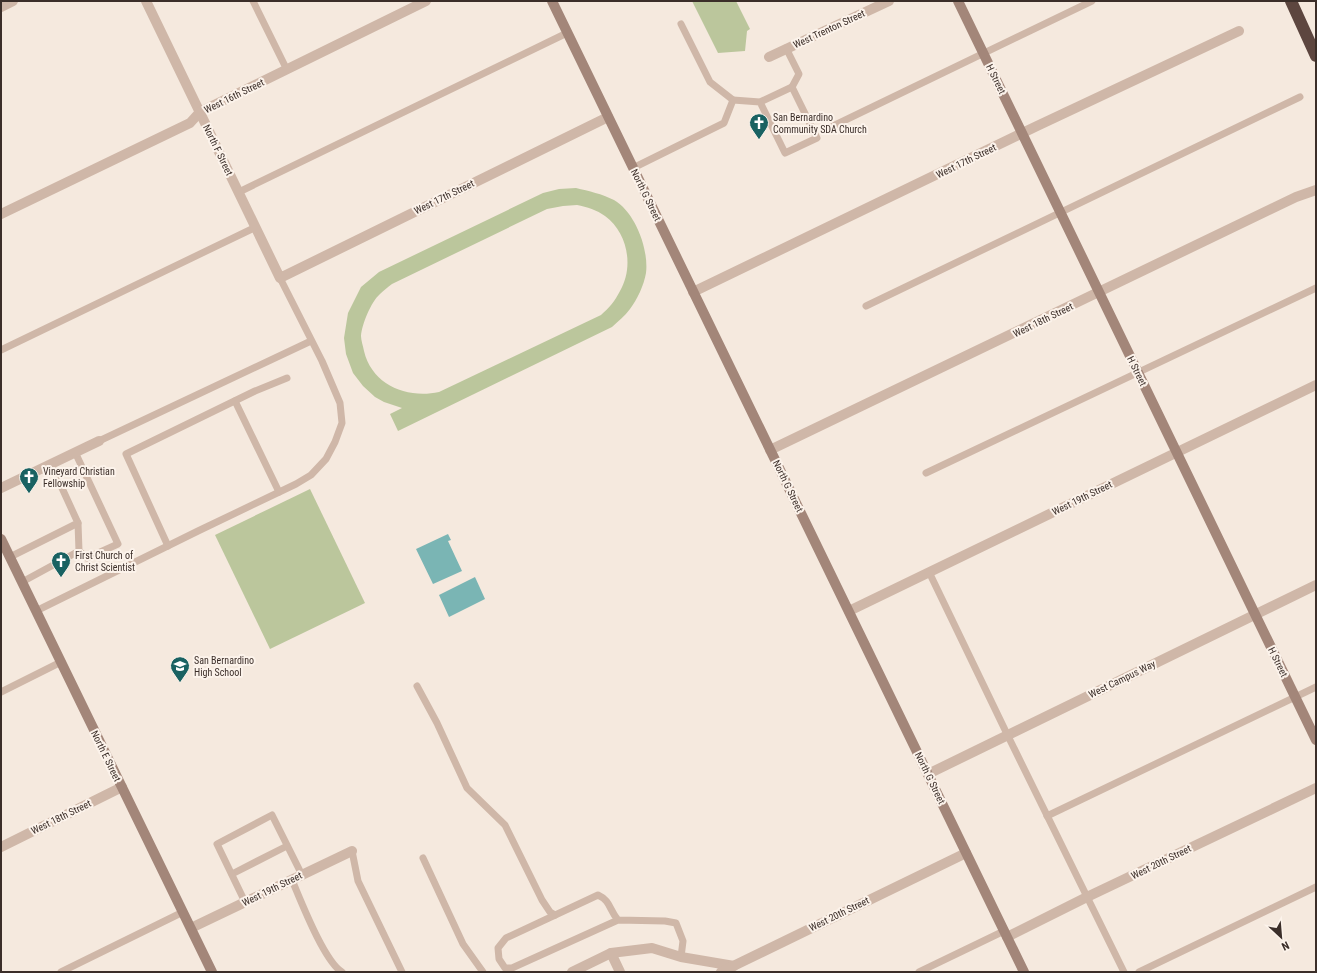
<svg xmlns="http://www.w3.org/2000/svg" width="1317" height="973" font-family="'Roboto Condensed',sans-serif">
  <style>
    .green { fill: #bbc69c; fill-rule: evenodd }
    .water { fill: #7ab5b4 }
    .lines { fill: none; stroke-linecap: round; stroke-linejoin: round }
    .lane { stroke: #cfb7a8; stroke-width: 7 }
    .street { stroke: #cfb7a8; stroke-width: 10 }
    .secondary { stroke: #a38679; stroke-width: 10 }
    .highway { stroke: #5d463f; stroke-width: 12 }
    .labels { text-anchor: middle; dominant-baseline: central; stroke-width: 4; stroke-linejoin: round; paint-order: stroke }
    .street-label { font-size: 10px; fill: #3b2e29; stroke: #fcf3eb }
    .poi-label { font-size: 10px; fill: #3b2e29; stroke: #fcf3eb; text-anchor: start }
  </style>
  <rect width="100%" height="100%" fill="#f5e9de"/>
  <g class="green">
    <polygon points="692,1 736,1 750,29 747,31 745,51 718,53"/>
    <path d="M576,188C589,191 602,194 614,200C635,212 649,249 646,273C644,285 637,300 630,309C625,316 618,321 612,327L398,431L390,414L402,408L384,402L375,397L363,386L353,373L346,354L344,338L348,313L361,287L379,272L543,193L559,189ZM577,205C587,207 597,210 605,216C628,233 634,267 620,291C615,301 609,308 601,315L439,392C407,399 372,385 364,351C363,346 361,340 361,336C362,324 371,302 380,294C384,290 388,287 392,284L547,209L563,206Z"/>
    <polygon points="310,489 365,603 270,649 215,535"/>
  </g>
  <g class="water">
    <polygon points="448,534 451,540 448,541 462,571 433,584 416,549"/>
    <polygon points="475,577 485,599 449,617 439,595"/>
  </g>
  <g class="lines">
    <g class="lane">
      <polyline points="253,1 287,70"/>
      <polyline points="681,24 710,82 733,100"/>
      <polyline points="786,48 799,74 792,87"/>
      <polyline points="833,126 1092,1"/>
      <polyline points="633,168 724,123 733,100 760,102 792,87 817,138 785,153 760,102"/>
      <polyline points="239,192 567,33"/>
      <polyline points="866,306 1300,97"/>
      <polyline points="1,350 256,227"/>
      <polyline points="235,401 279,492"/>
      <polyline points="99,441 311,341"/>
      <polyline points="926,473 1316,288"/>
      <polyline points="78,523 79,551"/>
      <polyline points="168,546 126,454 255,391 287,378"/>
      <polyline points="10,557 78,523 51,464"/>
      <polyline points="929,572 1007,734 1124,972"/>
      <polyline points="22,582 79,551 87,558 118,544 75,452"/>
      <polyline points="36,611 198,531 296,484 311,475 326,459 335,442 342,423 340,403 322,361 280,278"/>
      <polyline points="417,686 437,723 467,788 505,825 542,900 550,912 555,915"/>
      <polyline points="1,692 61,662"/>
      <polyline points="1047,816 1316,687"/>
      <polyline points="352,851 358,881 402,972"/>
      <polyline points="423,858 463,944 483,972"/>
      <polyline points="232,874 287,846"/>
      <path d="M292,880C301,901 324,961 342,972"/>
      <polyline points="245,902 217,844 272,815 302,875"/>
      <path d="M618,920C609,910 611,901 598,895L506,938L498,948L499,959L505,968H512L618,920L665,921L676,923L683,941L681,957"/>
      <polyline points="61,972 183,912"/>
      <polyline points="919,972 1004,931"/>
      <polyline points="1139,972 1316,887"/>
    </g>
    <g class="street">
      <polyline points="146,1 280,278 608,117"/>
      <polyline points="1,7 13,1"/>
      <polyline points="769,57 889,1"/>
      <polyline points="1,214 190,123 200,112 426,1"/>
      <polyline points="693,292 1037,126 1239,31"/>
      <polyline points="770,450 1296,197 1316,190"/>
      <polyline points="1,488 99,441"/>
      <polyline points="849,611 1316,385"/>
      <polyline points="928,774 1316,585"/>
      <polyline points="1,847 122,787"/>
      <polyline points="191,928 352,851"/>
      <polyline points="1007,937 1087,897 1316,788"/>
      <polyline points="611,953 620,972"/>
      <polyline points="572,972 611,953 652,948 681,957 734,966"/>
      <polyline points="721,972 966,853"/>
    </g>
    <g class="secondary">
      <polyline points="552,1 1024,972"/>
      <polyline points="958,1 1316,740"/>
      <polyline points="1,539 212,972"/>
    </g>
    <polyline class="highway" points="1291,1 1316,56"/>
  </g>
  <defs>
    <g id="church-pin" transform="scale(1)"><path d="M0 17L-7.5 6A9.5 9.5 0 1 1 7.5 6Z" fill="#196262" stroke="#fcf3eb"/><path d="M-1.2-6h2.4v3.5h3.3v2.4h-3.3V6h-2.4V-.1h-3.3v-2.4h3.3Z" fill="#fff"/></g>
    <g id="school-pin" transform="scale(1)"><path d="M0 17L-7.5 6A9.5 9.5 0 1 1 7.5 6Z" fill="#196262" stroke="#fcf3eb"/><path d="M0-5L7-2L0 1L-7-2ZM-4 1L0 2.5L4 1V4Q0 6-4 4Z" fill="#fff"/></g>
  </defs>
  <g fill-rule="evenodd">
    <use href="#church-pin" x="759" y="123"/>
    <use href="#church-pin" x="29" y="477"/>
    <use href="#church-pin" x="61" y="561"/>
    <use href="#school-pin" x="180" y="666"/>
  </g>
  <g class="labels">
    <g class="street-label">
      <text transform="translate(829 29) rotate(-25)">West Trenton Street</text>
      <text transform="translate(996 79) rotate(64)">H Street</text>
      <text transform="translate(234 96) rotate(-26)">West 16th Street</text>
      <text transform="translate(218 150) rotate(64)">North F Street</text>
      <text transform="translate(966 161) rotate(-26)">West 17th Street</text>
      <text transform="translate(646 195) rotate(64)">North G Street</text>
      <text transform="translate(444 197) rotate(-26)">West 17th Street</text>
      <text transform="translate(1043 320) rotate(-26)">West 18th Street</text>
      <text transform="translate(1137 371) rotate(64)">H Street</text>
      <text transform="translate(788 486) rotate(64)">North G Street</text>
      <text transform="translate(1082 498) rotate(-26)">West 19th Street</text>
      <text transform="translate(1278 662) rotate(64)">H Street</text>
      <text transform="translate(1122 679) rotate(-26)">West Campus Way</text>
      <text transform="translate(106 756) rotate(64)">North E Street</text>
      <text transform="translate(930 778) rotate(64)">North G Street</text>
      <text transform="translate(61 817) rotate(-26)">West 18th Street</text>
      <text transform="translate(1161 862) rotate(-26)">West 20th Street</text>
      <text transform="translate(272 889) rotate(-26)">West 19th Street</text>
      <text transform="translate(839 914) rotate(-26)">West 20th Street</text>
    </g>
    <g class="poi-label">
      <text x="773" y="117">San Bernardino<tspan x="773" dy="12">Community SDA Church</tspan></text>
      <text x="43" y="471">Vineyard Christian<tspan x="43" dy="12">Fellowship</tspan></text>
      <text x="75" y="555">First Church of<tspan x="75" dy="12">Christ Scientist</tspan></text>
      <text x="194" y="660">San Bernardino<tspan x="194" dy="12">High School</tspan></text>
    </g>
  </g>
  <rect width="1317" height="973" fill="none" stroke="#3b2e29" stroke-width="4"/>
  <g transform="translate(1281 937) rotate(154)" stroke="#fcf3eb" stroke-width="3" paint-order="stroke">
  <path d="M0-3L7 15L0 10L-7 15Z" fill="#3b2e29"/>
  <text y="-6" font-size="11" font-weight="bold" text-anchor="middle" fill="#3b2e29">N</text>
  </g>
</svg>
